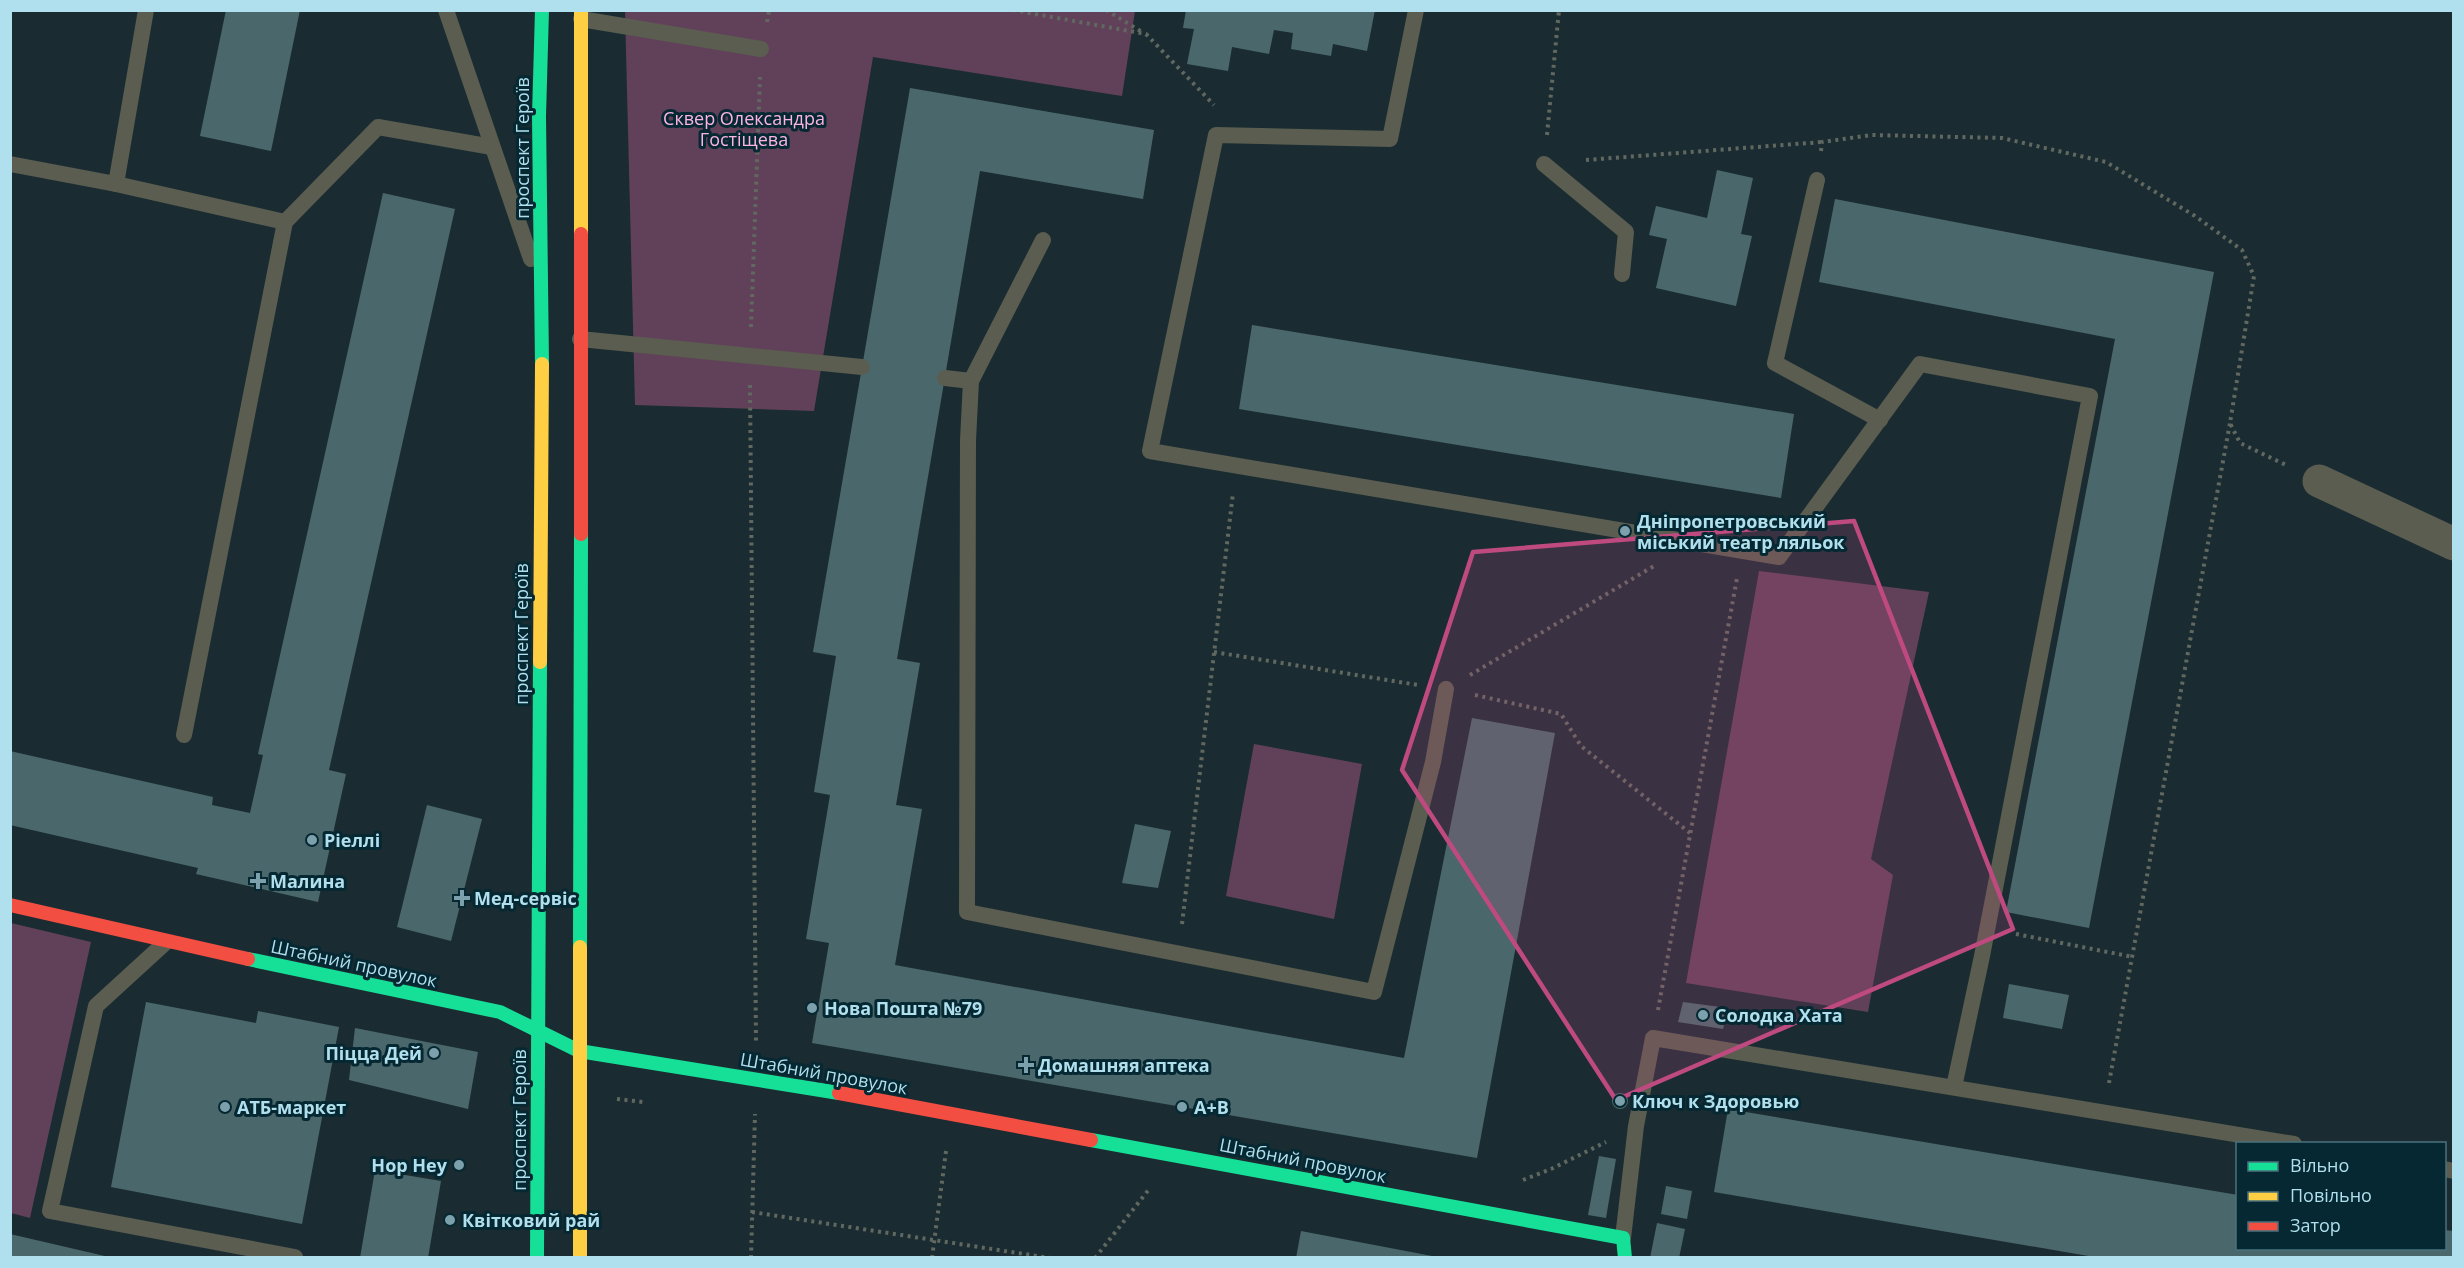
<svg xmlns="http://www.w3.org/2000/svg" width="2464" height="1268" font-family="'Open Sans',sans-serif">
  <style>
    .green { fill: #614159 }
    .building { fill: #4a686c }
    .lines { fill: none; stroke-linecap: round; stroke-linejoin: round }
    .path { stroke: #616860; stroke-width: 4; stroke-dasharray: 3 4.5; stroke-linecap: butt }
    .lane { stroke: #5a5d4f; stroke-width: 16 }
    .street { stroke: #5a5d4f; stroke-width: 33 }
    .fast { stroke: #16e098; stroke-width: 14 }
    .slow { stroke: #ffcf43; stroke-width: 14 }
    .jam { stroke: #f24e42; stroke-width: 14 }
    .marked { fill: #be4a80; fill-opacity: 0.2; stroke: #be4a80; stroke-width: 4.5; stroke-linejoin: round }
    .poi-dot { fill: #7ca0ac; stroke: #052832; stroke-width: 2 }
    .labels { text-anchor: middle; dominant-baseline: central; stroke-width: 6; stroke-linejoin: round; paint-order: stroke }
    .park-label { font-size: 18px; fill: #fdb3e4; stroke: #052832 }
    .street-label { font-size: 18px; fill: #b0dfee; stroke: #052832 }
    .poi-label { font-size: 18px; font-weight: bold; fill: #b0dfee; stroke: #052832; text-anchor: start }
  </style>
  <rect width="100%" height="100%" fill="#1a2c32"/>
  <g class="green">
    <polygon points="625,11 1135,11 1122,96 873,57 814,411 635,405"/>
    <polygon points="1759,571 1929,592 1871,859 1893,875 1868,1012 1686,983"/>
    <polygon points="1254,744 1362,764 1334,919 1226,896"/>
    <polygon points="11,923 91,942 30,1218 11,1213"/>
  </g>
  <g class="building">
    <polygon points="226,10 300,10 271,151 200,136"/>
    <polygon points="1186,10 1375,10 1367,51 1333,44 1331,56 1291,49 1293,33 1274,30 1269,54 1232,47 1228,71 1187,64 1194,29 1183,28"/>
    <polygon points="910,88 1154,130 1143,199 980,171 897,659 920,663 896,805 922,809 895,965 1404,1058 1472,718 1555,733 1477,1158 812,1043 829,943 806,939 830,795 814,792 836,656 813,652"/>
    <polygon points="1717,170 1753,178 1741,234 1752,236 1736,306 1656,288 1667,239 1649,235 1656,206 1707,218"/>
    <polygon points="383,193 455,209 329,770 346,774 318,902 196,874 198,868 10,825 10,751 213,797 212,805 250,813 263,755 258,754"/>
    <polygon points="1835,199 2214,272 2089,928 2006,912 2115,339 1819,282"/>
    <polygon points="1252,325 1794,414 1781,498 1239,409"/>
    <polygon points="427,805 482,819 451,941 397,927"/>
    <polygon points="1135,824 1171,831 1158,888 1122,883"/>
    <polygon points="2009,984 2069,995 2062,1029 2003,1018"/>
    <polygon points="146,1002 256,1023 258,1011 339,1027 302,1224 111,1187"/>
    <polygon points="1683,1002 1728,1008 1723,1029 1678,1022"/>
    <polygon points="355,1028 478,1052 468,1109 349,1080"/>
    <circle cx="1620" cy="1101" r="8"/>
    <polygon points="1728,1109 2238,1195 2238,1248 2444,1248 2444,1230 2454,1231 2454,1258 2100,1258 1714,1192"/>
    <polygon points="1599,1156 1616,1159 1606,1218 1588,1215"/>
    <polygon points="375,1170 441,1181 428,1258 360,1258"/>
    <polygon points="1666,1186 1692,1191 1687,1219 1661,1214"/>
    <polygon points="1657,1223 1685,1229 1679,1258 1650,1258"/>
    <polygon points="1301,1231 1432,1256 1432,1258 1296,1258"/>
    <polygon points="10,1234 109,1257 109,1258 10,1258"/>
  </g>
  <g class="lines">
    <g class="path">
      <polyline points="1013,10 1146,34 1214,105"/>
      <polyline points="1106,10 1142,32"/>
      <polyline points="767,22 769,10"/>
      <polyline points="1547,135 1559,10"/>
      <polyline points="1821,151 1822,142 1872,135 2002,138 2106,162 2195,216 2242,250 2254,276 2230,423 2240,443 2286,465"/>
      <polyline points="1586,160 1822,142"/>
      <polyline points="751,327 760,77"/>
      <polyline points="750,385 756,1041"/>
      <polyline points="1214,652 1418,685"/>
      <polyline points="1470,675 1654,566"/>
      <polyline points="1475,695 1561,714 1581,746 1690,833"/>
      <polyline points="1182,924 1233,493"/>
      <polyline points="2016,934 2133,957"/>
      <polyline points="1658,1010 1737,578"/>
      <polyline points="2109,1083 2230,423"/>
      <polyline points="617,1099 643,1102"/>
      <polyline points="1523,1180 1551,1169 1606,1142"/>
      <polyline points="752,1212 1050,1258"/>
      <polyline points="751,1258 755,1114"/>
      <polyline points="932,1258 946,1151"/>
      <polyline points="1095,1258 1150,1188"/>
    </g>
    <g class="lane">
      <polyline points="146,10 116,184 285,222"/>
      <polyline points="446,10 531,259"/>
      <polyline points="1416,10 1390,139 1216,135 1150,451 1779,557 1920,364 2090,396 1982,956 1954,1087"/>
      <polyline points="581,19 761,49"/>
      <polyline points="10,164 116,184"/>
      <polyline points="1544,164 1626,232 1622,274"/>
      <polyline points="1817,180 1775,363 1880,420"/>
      <polyline points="1043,240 971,381 968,440 967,912 1374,992 1433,762 1446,689"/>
      <polyline points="580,339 862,367"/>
      <polyline points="945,378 971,381"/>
      <polyline points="184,735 285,222 378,127 492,147"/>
      <polyline points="166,942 96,1006 50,1211 295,1257"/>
      <polyline points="2444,1169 2454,1171"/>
      <polyline points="1623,1238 1636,1126 1653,1038 2294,1144"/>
    </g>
    <polyline class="street" points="2319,481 2454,544"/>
    <g class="fast">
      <polyline points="542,364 539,116 542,10"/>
      <polyline points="580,947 581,534"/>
      <polyline points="248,959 500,1012 579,1051 839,1093"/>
      <polyline points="1091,1140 1623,1238 1625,1258"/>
      <polyline points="537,1258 540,662"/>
    </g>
    <g class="slow">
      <polyline points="581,234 581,10"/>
      <polyline points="540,662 542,364"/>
      <polyline points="580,1258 580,947"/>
    </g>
    <g class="jam">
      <polyline points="581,534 581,234"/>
      <polyline points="10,905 248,959"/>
      <polyline points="839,1093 1091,1140"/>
    </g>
  </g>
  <path class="marked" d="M1854,521L2013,929L1616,1100L1402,770L1473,552Z"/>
  <g class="poi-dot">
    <circle cx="1625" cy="531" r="6"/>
    <circle cx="312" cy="840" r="6"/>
    <path d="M255 872h6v6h6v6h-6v6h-6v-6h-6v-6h6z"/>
    <path d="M459 889h6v6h6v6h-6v6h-6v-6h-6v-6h6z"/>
    <circle cx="812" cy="1008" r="6"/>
    <circle cx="1703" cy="1015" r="6"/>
    <circle cx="434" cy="1053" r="6"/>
    <path d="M1023 1056h6v6h6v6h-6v6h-6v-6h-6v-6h6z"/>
    <circle cx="1620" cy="1101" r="6"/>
    <circle cx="225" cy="1107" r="6"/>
    <circle cx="1182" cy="1107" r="6"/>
    <circle cx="459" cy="1165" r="6"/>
    <circle cx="450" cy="1220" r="6"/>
  </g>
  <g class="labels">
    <g class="park-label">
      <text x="744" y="118">Сквер Олександра<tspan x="744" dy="21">Гостіщева</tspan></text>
    </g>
    <g class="street-label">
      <text transform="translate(522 148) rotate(-90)">проспект Героїв</text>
      <text transform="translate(521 634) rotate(-90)">проспект Героїв</text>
      <text transform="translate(354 963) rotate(12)">Штабний провулок</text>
      <text transform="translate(824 1073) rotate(10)">Штабний провулок</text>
      <text transform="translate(519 1120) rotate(-90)">проспект Героїв</text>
      <text transform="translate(1303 1160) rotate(11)">Штабний провулок</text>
    </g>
    <g class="poi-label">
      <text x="1637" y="521">Дніпропетровський<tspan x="1637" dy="21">міський театр ляльок</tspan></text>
      <text x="324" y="840">Ріеллі</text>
      <text x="270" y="881">Малина</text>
      <text x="474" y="898">Мед-сервіс</text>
      <text x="824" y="1008">Нова Пошта №79</text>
      <text x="1715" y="1015">Солодка Хата</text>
      <text x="422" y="1053" text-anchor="end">Піцца Дей</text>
      <text x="1038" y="1065">Домашняя аптека</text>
      <text x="1632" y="1101">Ключ к Здоровью</text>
      <text x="237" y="1107">АТБ-маркет</text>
      <text x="1194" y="1107">A+B</text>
      <text x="447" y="1165" text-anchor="end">Hop Hey</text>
      <text x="462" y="1220">Квітковий рай</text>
    </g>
  </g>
  <rect width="2464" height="1268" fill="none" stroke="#b0dfee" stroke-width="24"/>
  <rect x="2236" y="1142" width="210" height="108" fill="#052832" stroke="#49717d" stroke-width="1.5"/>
  <rect x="2248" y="1162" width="30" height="9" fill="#16e098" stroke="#49717d" stroke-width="1.5"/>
  <text x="2290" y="1172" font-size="18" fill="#b0dfee">Вільно</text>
  <rect x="2248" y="1192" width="30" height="9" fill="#ffcf43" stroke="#49717d" stroke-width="1.5"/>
  <text x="2290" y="1202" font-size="18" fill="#b0dfee">Повільно</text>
  <rect x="2248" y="1222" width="30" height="9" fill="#f24e42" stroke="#49717d" stroke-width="1.5"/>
  <text x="2290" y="1232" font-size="18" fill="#b0dfee">Затор</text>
</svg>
